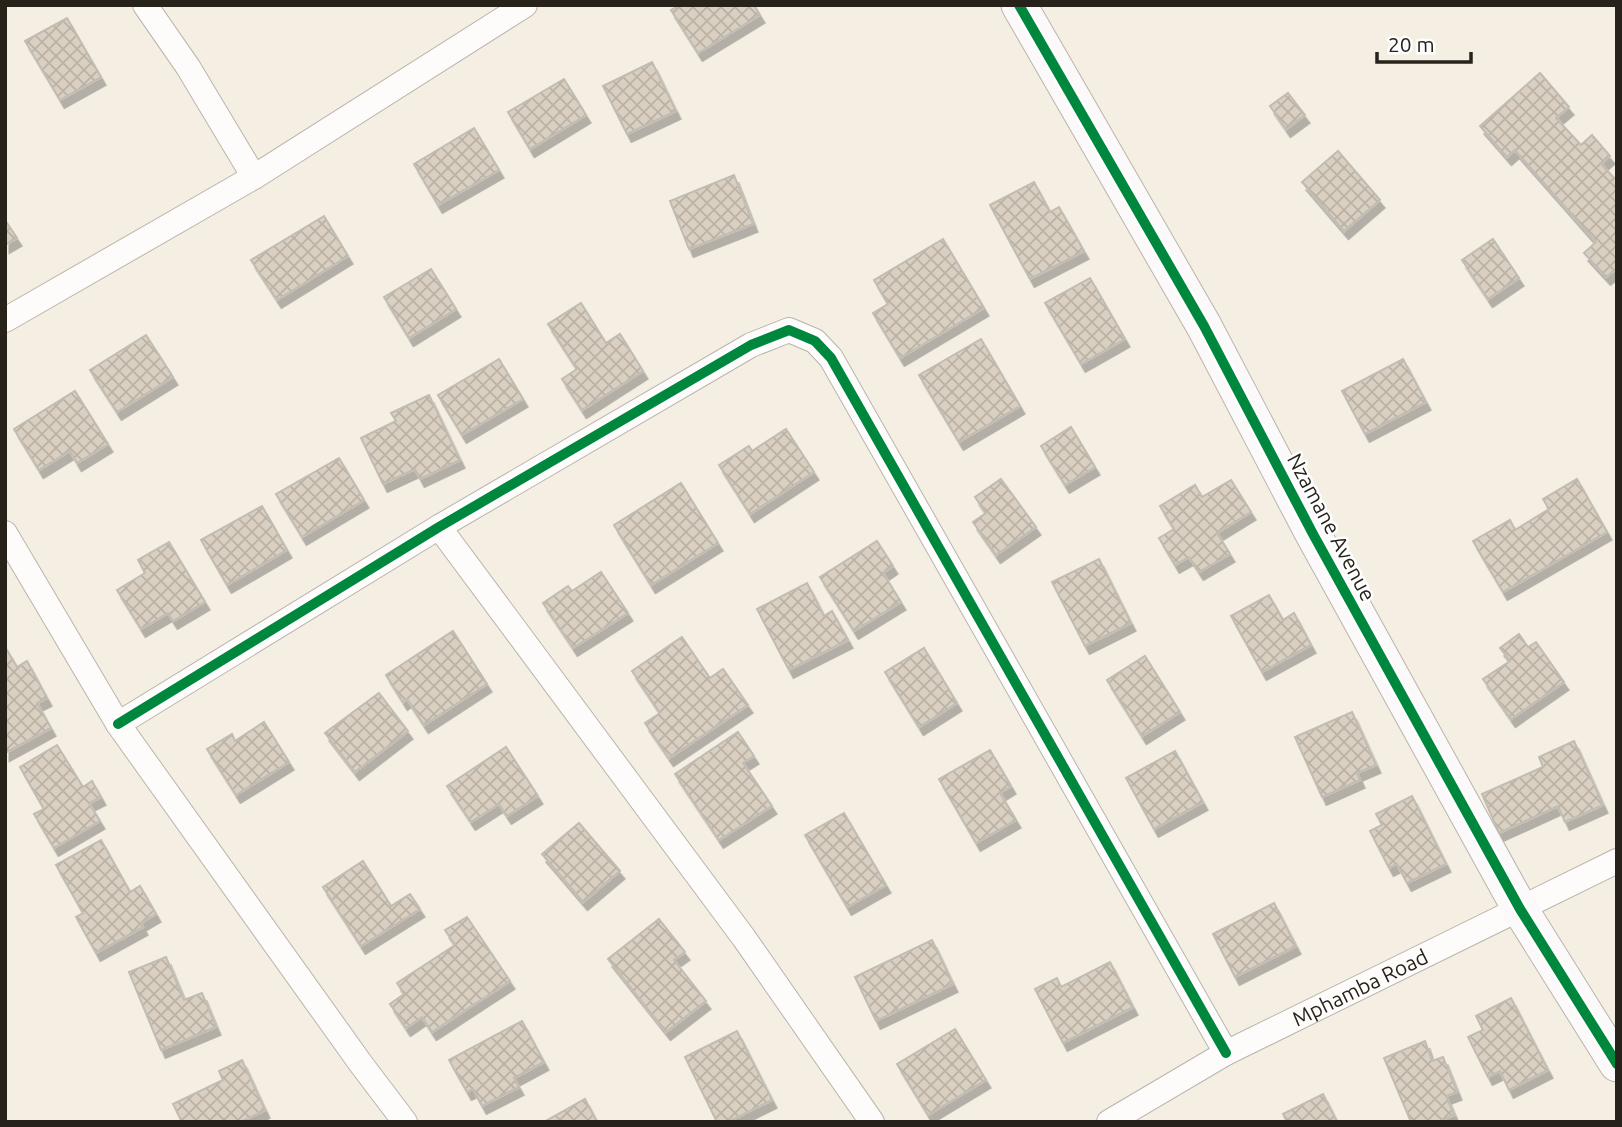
<svg xmlns="http://www.w3.org/2000/svg" width="1622" height="1127" font-family="Ubuntu,sans-serif">
  <style>
    .building { fill: url(#building-cross-hatch); stroke: #c1bcb3; stroke-width: 2; filter: url(#shadow) }
    .lines { fill: none; stroke-linecap: round; stroke-linejoin: round }
    .street-casing { stroke: #bab4ac; stroke-width: 26 }
    .secondary-casing { stroke: #bab4ac; stroke-width: 37 }
    .street { stroke: #fdfcfb; stroke-width: 24 }
    .secondary { stroke: #fbf9f9; stroke-width: 35 }
    .cycleway-casing { stroke: #fefefe; stroke-width: 15 }
    .cycleway { stroke: #00873e; stroke-width: 10 }
    .labels { text-anchor: middle; dominant-baseline: central; stroke-width: 5; stroke-linejoin: round; paint-order: stroke }
    .street-label { font-size: 21px; fill: #27231b; stroke: #fefefe }
  </style>
  <defs>
    <pattern id="building-cross-hatch" width="8" height="8" patternUnits="userSpaceOnUse" patternTransform="scale(1.75)"><rect width="8" height="8" fill="#dad0c1"/><path d="M0 0l8 8M0 8l8-8" fill="none" stroke="#bbb2a5"/></pattern>
    <filter id="shadow"><feDropShadow dx="4.5" dy="8" stdDeviation="0" flood-color="#0004"/></filter>
  </defs>
  <rect width="100%" height="100%" fill="#f4eee3"/>
  <g class="building">
    <polygon points="680,5 754,5 760,15 698,53 671,10"/>
    <polygon points="67,18 101,77 60,100 25,41"/>
    <polygon points="652,62 676,111 627,134 603,86"/>
    <polygon points="1540,73 1569,107 1556,118 1581,145 1592,135 1610,156 1601,164 1617,181 1617,268 1606,277 1584,253 1596,242 1515,150 1507,157 1480,126"/>
    <polygon points="564,79 586,115 530,149 508,112"/>
    <polygon points="1288,93 1305,115 1286,129 1270,106"/>
    <polygon points="474,128 499,170 438,205 414,164"/>
    <polygon points="1338,151 1380,200 1344,231 1302,182"/>
    <polygon points="734,175 753,224 689,249 670,201"/>
    <polygon points="1034,182 1050,212 1059,207 1084,251 1030,279 990,205"/>
    <polygon points="324,216 348,256 277,300 251,260"/>
    <polygon points="5,220 17,238 5,245"/>
    <polygon points="943,239 984,308 900,358 873,313 888,304 874,280"/>
    <polygon points="1493,239 1519,278 1488,299 1462,260"/>
    <polygon points="431,269 456,309 409,338 384,297"/>
    <polygon points="1090,278 1125,339 1081,364 1045,303"/>
    <polygon points="581,303 606,343 620,334 643,371 582,410 562,379 577,369 548,324"/>
    <polygon points="146,335 173,377 117,412 90,370"/>
    <polygon points="981,339 1020,406 959,442 919,375"/>
    <polygon points="499,359 523,399 462,435 438,395"/>
    <polygon points="1403,359 1426,402 1365,434 1342,391"/>
    <polygon points="75,391 108,444 77,463 70,451 39,470 14,429"/>
    <polygon points="429,395 460,460 420,479 415,469 383,484 361,438 396,421 391,413"/>
    <polygon points="1071,427 1095,467 1065,485 1041,446"/>
    <polygon points="786,429 814,472 750,514 719,465 749,446 752,451"/>
    <polygon points="339,458 364,500 302,537 276,494"/>
    <polygon points="1001,479 1036,527 996,555 973,522 986,513 975,497"/>
    <polygon points="1577,479 1607,532 1503,592 1473,541 1510,520 1515,530 1549,509 1543,499"/>
    <polygon points="1231,480 1251,512 1217,533 1230,554 1199,572 1189,557 1175,565 1159,538 1174,529 1160,506 1195,485 1202,497"/>
    <polygon points="681,483 718,543 651,585 614,525"/>
    <polygon points="262,506 287,550 227,585 201,540"/>
    <polygon points="877,541 893,566 883,573 901,602 854,631 820,577"/>
    <polygon points="169,542 205,602 173,621 168,613 141,629 117,590 145,573 138,560"/>
    <polygon points="1099,559 1131,623 1085,646 1052,582"/>
    <polygon points="601,572 628,613 573,648 543,603 568,586 572,591"/>
    <polygon points="807,583 824,616 832,611 848,640 789,670 757,609"/>
    <polygon points="1269,595 1283,620 1294,613 1311,645 1262,672 1231,616"/>
    <polygon points="453,631 487,684 424,725 407,699 403,702 386,675"/>
    <polygon points="1519,634 1528,647 1536,642 1564,682 1511,719 1483,679 1510,661 1500,648"/>
    <polygon points="682,637 710,678 723,669 748,705 669,758 645,723 660,713 632,671"/>
    <polygon points="924,648 957,703 919,727 885,672"/>
    <polygon points="7,650 17,667 27,661 47,698 37,703 51,728 5,753 5,651"/>
    <polygon points="1145,656 1180,712 1142,736 1107,680"/>
    <polygon points="379,693 408,731 355,772 325,733"/>
    <polygon points="1352,712 1376,765 1357,773 1360,780 1322,797 1295,737"/>
    <polygon points="264,722 289,762 236,795 207,749 232,734 235,741"/>
    <polygon points="738,732 754,756 743,763 772,806 719,840 675,774"/>
    <polygon points="1574,741 1603,805 1565,822 1558,806 1499,833 1482,794 1543,767 1539,757"/>
    <polygon points="57,745 83,787 92,781 101,797 89,803 100,821 54,848 34,814 44,809 20,767"/>
    <polygon points="506,747 538,796 507,816 499,804 471,822 447,786"/>
    <polygon points="990,750 1011,786 1000,793 1016,820 976,843 939,779"/>
    <polygon points="1175,751 1203,802 1154,829 1126,778"/>
    <polygon points="1412,796 1446,864 1407,883 1397,864 1389,868 1370,831 1382,825 1376,814"/>
    <polygon points="844,813 886,885 847,907 805,835"/>
    <polygon points="579,823 620,871 583,902 542,854"/>
    <polygon points="101,840 130,892 140,886 156,914 141,923 143,927 96,953 76,917 83,913 56,865"/>
    <polygon points="363,861 391,906 410,894 420,909 361,946 323,887"/>
    <polygon points="1274,903 1296,946 1235,977 1213,934"/>
    <polygon points="467,917 510,981 432,1032 422,1017 406,1028 390,1004 404,994 397,983 455,945 445,930"/>
    <polygon points="659,919 685,952 674,960 706,1001 666,1032 608,959"/>
    <polygon points="932,940 953,984 876,1021 855,977"/>
    <polygon points="166,957 184,1000 202,993 216,1027 161,1050 129,972"/>
    <polygon points="1110,962 1133,1007 1063,1043 1035,989 1057,978 1061,987"/>
    <polygon points="1511,998 1548,1070 1509,1090 1500,1071 1488,1077 1468,1037 1483,1030 1476,1016"/>
    <polygon points="522,1021 544,1062 514,1078 519,1087 482,1106 473,1089 467,1092 449,1060"/>
    <polygon points="955,1029 986,1080 928,1115 897,1064"/>
    <polygon points="737,1031 772,1100 728,1122 717,1122 685,1057"/>
    <polygon points="1425,1041 1432,1061 1443,1057 1457,1092 1446,1096 1454,1115 1438,1122 1411,1122 1384,1058"/>
    <polygon points="242,1060 265,1110 241,1122 182,1122 173,1104 223,1080 219,1071"/>
    <polygon points="1323,1094 1337,1122 1287,1122 1283,1114"/>
    <polygon points="585,1099 597,1122 544,1122"/>
  </g>
  <g class="lines">
    <g class="street-casing">
      <g id="street">
        <polyline points="145,5 188,67 254,177"/>
        <polyline points="5,320 254,177 525,5"/>
        <polyline points="439,527 744,938 872,1122"/>
        <polyline points="5,533 118,724 361,1064 405,1122"/>
        <polyline points="118,724 439,527 751,345 789,330 815,341 831,358 1226,1053"/>
        <path id="s1" d="M1109,1122L1226,1053L1617,861"/>
      </g>
    </g>
    <g class="secondary-casing">
      <polyline id="secondary" points="1019,5 1204,326 1313,534 1520,909 1617,1064"/>
    </g>
    <use href="#street" class="street"/>
    <use href="#secondary" class="secondary"/>
    <g class="cycleway-casing">
      <g id="cycleway">
        <polyline points="1019,5 1204,326 1313,534 1520,909 1617,1064"/>
        <polyline points="118,724 439,527 751,345 789,330 815,341 831,358 1226,1053"/>
      </g>
    </g>
    <use href="#cycleway" class="cycleway"/>
  </g>
  <g class="labels">
    <g class="street-label">
      <text transform="translate(1332 527) rotate(62)">Nzamane Avenue</text>
      <text stroke="none"><textPath href="#s1" startOffset="285">Mphamba Road</textPath></text>
    </g>
  </g>
  <rect width="1622" height="1127" fill="none" stroke="#27231b" stroke-width="14"/>
  <path d="M1377 52v10h94v-10" fill="none" stroke="#27231b" stroke-width="3.5"/>
  <text x="1388" y="52" font-size="21" fill="#27231b" stroke="#fefefe" stroke-width="5" paint-order="stroke">20 m</text>
</svg>
